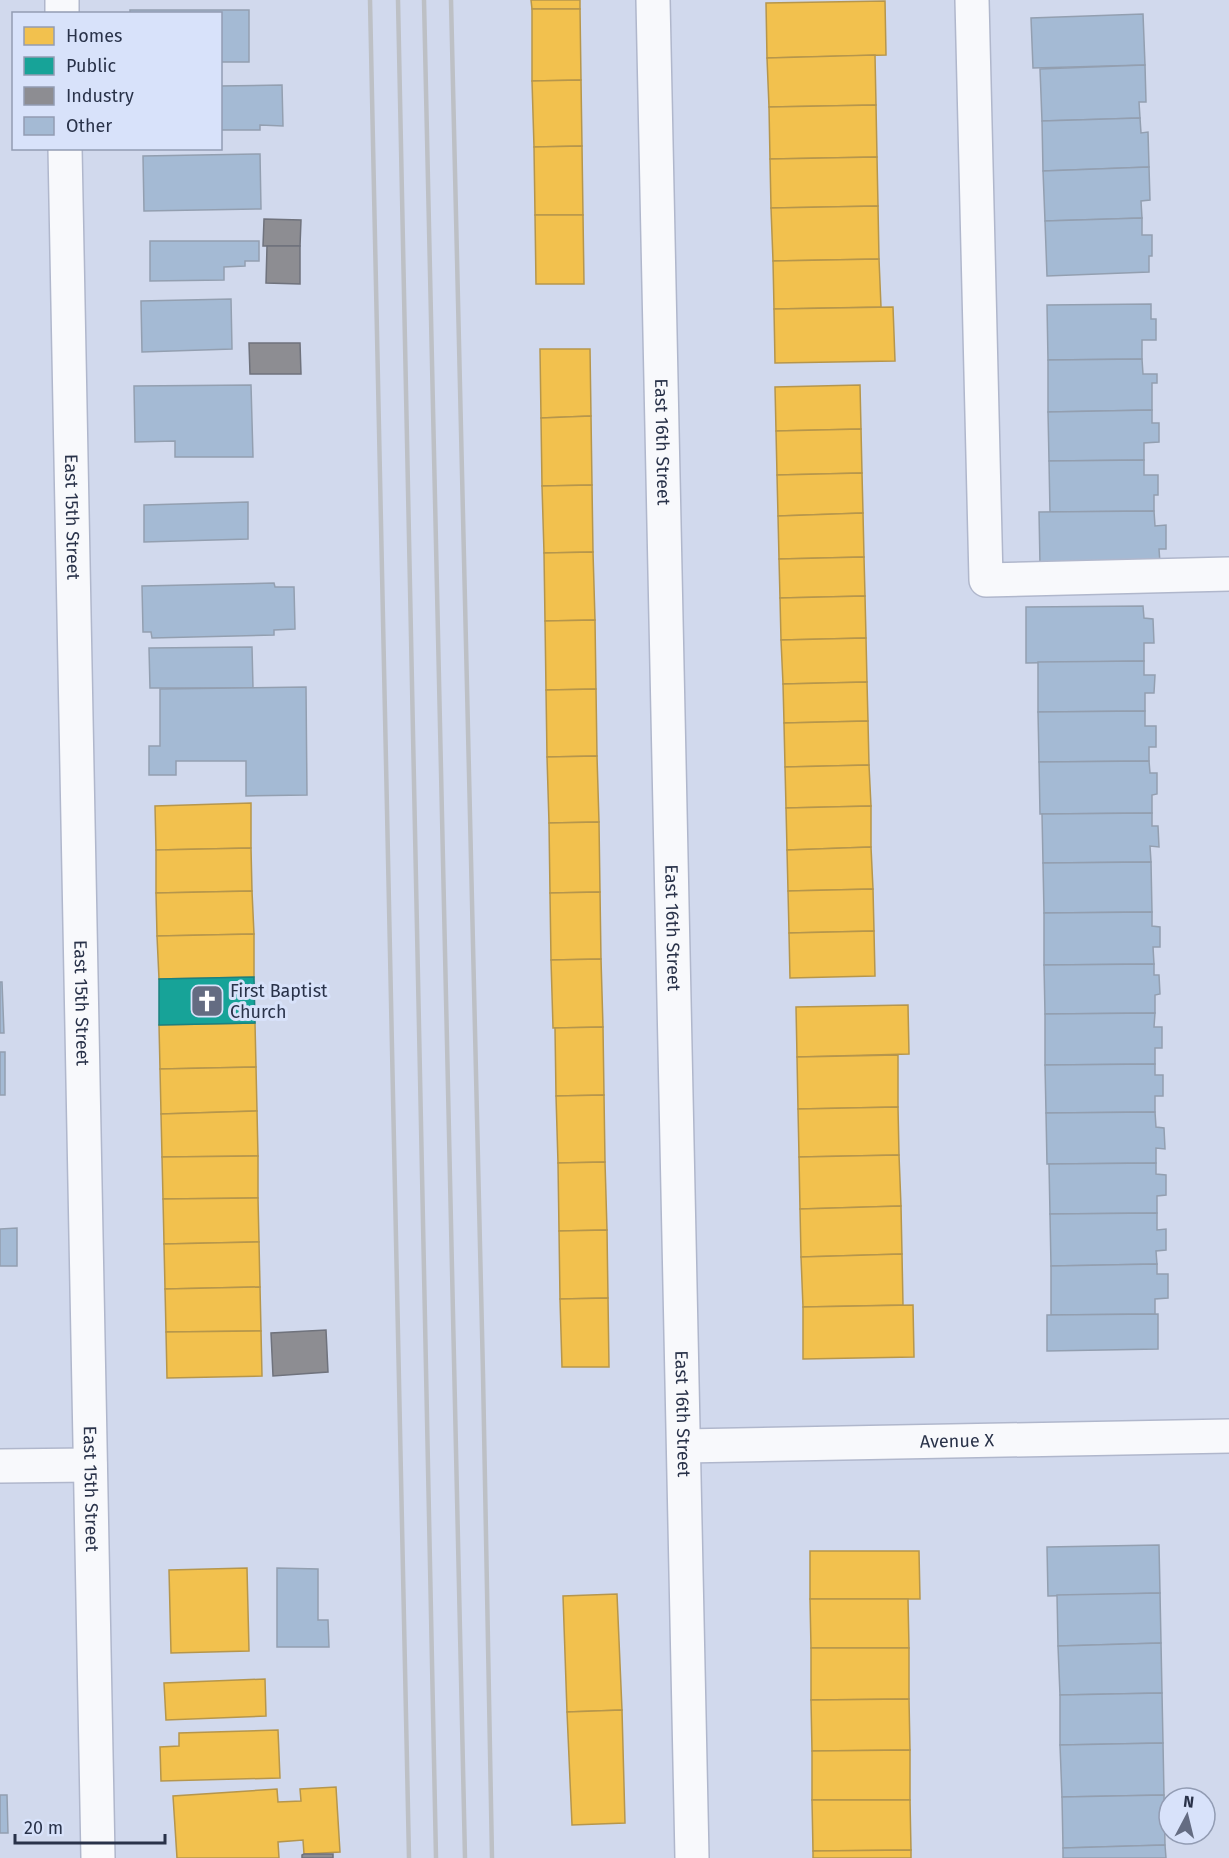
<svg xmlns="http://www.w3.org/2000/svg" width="1229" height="1858" font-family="'Fira Sans',sans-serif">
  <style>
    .homes { fill: #f2c14e; stroke: #b6964c; stroke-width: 1.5 }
    .public { fill: #17a398; stroke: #1c8180; stroke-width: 1.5 }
    .industry { fill: #8d8d92; stroke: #6f727c; stroke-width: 1.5 }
    .building { fill: #a4bad4; stroke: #939fb0; stroke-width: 1.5 }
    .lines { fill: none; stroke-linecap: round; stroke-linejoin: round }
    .minor-casing { stroke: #b0b7cc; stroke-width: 36 }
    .minor { stroke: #f8f9fc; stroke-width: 33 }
    .rail { stroke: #bdc0c5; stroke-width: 4.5 }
    .labels { text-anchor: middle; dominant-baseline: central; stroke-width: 6; stroke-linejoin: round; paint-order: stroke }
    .street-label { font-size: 18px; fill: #293249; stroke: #d8e2fa }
    .poi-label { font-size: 18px; fill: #293249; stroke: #d8e2fa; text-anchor: start }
  </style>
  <rect width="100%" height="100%" fill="#d1d9ed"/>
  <g class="homes">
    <polygon points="531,0 580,0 580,9 532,9"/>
    <polygon points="885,1 886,55 767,58 766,3"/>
    <polygon points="532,9 580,9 581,80 532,81"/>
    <polygon points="875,55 876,105 769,107 767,58"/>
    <polygon points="581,80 582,146 534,147 532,81"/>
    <polygon points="876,105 877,157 770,159 769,107"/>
    <polygon points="582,146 583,215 535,215 534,147"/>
    <polygon points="877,157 878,206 771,208 770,159"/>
    <polygon points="878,206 879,259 773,261 771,208"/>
    <polygon points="535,215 583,215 584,284 536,284"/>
    <polygon points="879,259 881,307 774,309 773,261"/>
    <polygon points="893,307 895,361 775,363 774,309"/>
    <polygon points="540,349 590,349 591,416 541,418"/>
    <polygon points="860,385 861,429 776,431 775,387"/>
    <polygon points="591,416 592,485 542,486 541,418"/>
    <polygon points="861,429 862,473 777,475 776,431"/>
    <polygon points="862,473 863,513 778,516 777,475"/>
    <polygon points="592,485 593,552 544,553 542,486"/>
    <polygon points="863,513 864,557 779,559 778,516"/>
    <polygon points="593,552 595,620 545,621 544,553"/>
    <polygon points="864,557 865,596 780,598 779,559"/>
    <polygon points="865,596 866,638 781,640 780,598"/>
    <polygon points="595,620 596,689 546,690 545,621"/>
    <polygon points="866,638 867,682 783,684 781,640"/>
    <polygon points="867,682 868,721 784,723 783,684"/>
    <polygon points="596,689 597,756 547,757 546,690"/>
    <polygon points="868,721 869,765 785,767 784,723"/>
    <polygon points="597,756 599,822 549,823 547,757"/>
    <polygon points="869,765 871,806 786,808 785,767"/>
    <polygon points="251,803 251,848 156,850 155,806"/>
    <polygon points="871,806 871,847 787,850 786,808"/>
    <polygon points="599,822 600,892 550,893 549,823"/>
    <polygon points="871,847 873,889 788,891 787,850"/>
    <polygon points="251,848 252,891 156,893 156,850"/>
    <polygon points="873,889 874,931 789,933 788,891"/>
    <polygon points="252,891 254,934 157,936 156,893"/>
    <polygon points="600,892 601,959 551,960 550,893"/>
    <polygon points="874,931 875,976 790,978 789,933"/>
    <polygon points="254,934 254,977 159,979 157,936"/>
    <polygon points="601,959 603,1027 553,1028 551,960"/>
    <polygon points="908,1005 909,1054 797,1057 796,1007"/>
    <polygon points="255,1023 256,1067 160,1069 159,1025"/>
    <polygon points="603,1027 604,1095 556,1096 555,1028"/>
    <polygon points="898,1055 898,1107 798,1109 797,1057"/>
    <polygon points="256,1067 257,1111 161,1114 160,1069"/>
    <polygon points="604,1095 605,1162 558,1163 556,1096"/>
    <polygon points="898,1107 899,1155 799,1157 798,1109"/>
    <polygon points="257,1111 258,1156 162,1157 161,1114"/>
    <polygon points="899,1155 901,1206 800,1209 799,1157"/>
    <polygon points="258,1156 258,1198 163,1199 162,1157"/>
    <polygon points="605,1162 607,1230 559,1231 558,1163"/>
    <polygon points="258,1198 259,1242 164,1244 163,1199"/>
    <polygon points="901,1206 902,1254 801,1257 800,1209"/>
    <polygon points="607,1230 608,1298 560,1299 559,1231"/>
    <polygon points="259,1242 260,1287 165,1289 164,1244"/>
    <polygon points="902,1254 903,1305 803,1307 801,1257"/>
    <polygon points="260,1287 261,1331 166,1332 165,1289"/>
    <polygon points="608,1298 609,1367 562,1367 560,1299"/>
    <polygon points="913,1305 914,1357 803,1359 803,1307"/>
    <polygon points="261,1331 262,1376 167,1378 166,1332"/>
    <polygon points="810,1551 919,1551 920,1599 810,1599"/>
    <polygon points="247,1568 249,1651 171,1653 169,1570"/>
    <polygon points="617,1594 622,1710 567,1712 563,1596"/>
    <polygon points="810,1599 908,1599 909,1648 811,1648"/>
    <polygon points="811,1648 909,1648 909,1699 811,1700"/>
    <polygon points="265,1679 266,1716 166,1720 164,1683"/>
    <polygon points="909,1699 910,1750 812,1751 811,1700"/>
    <polygon points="622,1710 625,1823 572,1825 567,1712"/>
    <polygon points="278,1730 280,1778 161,1781 160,1747 179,1746 179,1733"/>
    <polygon points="910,1750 910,1800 812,1800 812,1751"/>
    <polygon points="336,1787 340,1852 304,1854 303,1840 278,1842 279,1858 177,1858 173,1796 277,1789 278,1802 301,1801 300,1789"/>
    <polygon points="812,1800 910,1800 911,1850 813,1851"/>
    <polygon points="911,1850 911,1858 813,1858 813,1851"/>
  </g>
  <polygon class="public" points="254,977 255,1023 159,1025 159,979"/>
  <g class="industry">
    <polygon points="264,219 301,220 300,246 263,246"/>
    <polygon points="267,246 300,246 300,284 266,283"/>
    <polygon points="249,343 300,343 301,374 250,374"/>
    <polygon points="326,1330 328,1372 273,1376 271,1333"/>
    <polygon points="304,1854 333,1854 333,1858 302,1858 302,1855"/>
  </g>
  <g class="building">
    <polygon points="130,10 249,10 249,62 220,62 220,14 130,14"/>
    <polygon points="1143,14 1145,65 1033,68 1031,18"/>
    <polygon points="1145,65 1146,102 1139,102 1140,118 1042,121 1040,69"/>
    <polygon points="282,85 283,126 260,125 260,130 220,130 220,86"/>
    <polygon points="1140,118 1141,133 1148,132 1149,167 1043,171 1042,121"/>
    <polygon points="260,154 261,209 144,211 143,156"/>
    <polygon points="1149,167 1150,200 1141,201 1142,218 1045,221 1043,171"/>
    <polygon points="1142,218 1142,235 1152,235 1152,256 1149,256 1149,272 1047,276 1045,221"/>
    <polygon points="150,241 259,241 259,261 245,261 245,266 224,267 224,280 150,281"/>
    <polygon points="231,299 232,349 142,352 141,301"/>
    <polygon points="1151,304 1151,319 1156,319 1156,340 1142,340 1142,359 1048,360 1047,305"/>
    <polygon points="1142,359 1143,374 1157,374 1157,383 1152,383 1152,410 1048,412 1048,360"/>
    <polygon points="251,385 253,457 175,457 175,441 135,442 134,386"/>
    <polygon points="1152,410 1152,423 1159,423 1159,442 1144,443 1144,460 1049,461 1048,412"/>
    <polygon points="1144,460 1144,475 1158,475 1158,495 1154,495 1154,511 1050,512 1049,461"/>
    <polygon points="248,502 248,539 144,542 144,505"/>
    <polygon points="1154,511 1155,526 1166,525 1166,549 1159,549 1160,563 1040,564 1039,512"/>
    <polygon points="274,583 275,587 294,587 295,629 274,630 274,635 152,638 151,632 143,632 142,586"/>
    <polygon points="1143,606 1144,618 1153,619 1154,643 1144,643 1144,661 1026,663 1026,607"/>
    <polygon points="252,647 253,688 150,688 149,648"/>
    <polygon points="1144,661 1144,675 1155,675 1154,693 1145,693 1145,711 1038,712 1038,662"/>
    <polygon points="306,687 307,795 246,796 246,761 176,761 176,775 149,775 149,746 160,746 160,689"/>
    <polygon points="1145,711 1145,726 1156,726 1156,747 1149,747 1149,761 1039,762 1038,712"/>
    <polygon points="1149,761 1150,773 1157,773 1157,794 1152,795 1152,813 1040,814 1039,762"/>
    <polygon points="1152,813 1152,826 1158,826 1159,847 1150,846 1151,862 1043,863 1042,814"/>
    <polygon points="1151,862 1152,912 1044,913 1043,863"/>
    <polygon points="1152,912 1152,926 1160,927 1160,947 1153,947 1154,964 1044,965 1044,913"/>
    <polygon points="1154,964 1154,975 1159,975 1160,994 1155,995 1155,1013 1045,1014 1044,965"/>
    <polygon points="0,982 2,982 4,1033 0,1033"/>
    <polygon points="1155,1013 1154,1027 1162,1027 1162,1048 1155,1048 1155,1064 1045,1065 1045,1014"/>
    <rect x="0" y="1052" width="5" height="43"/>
    <polygon points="1155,1064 1155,1075 1163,1075 1163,1096 1155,1096 1155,1112 1046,1113 1045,1065"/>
    <polygon points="1155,1112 1156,1127 1164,1128 1165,1149 1156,1148 1156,1163 1047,1164 1046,1113"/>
    <polygon points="1156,1163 1156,1174 1166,1175 1166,1195 1157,1196 1157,1213 1050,1214 1049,1164"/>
    <polygon points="1157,1213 1157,1230 1166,1229 1166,1250 1156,1251 1157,1264 1051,1266 1050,1214"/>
    <polygon points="17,1228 17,1266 0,1266 0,1229"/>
    <polygon points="1157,1264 1157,1274 1168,1274 1168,1298 1155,1299 1155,1314 1051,1315 1051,1266"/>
    <polygon points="1158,1314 1158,1349 1047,1351 1047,1315"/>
    <polygon points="1159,1545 1160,1593 1048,1596 1047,1547"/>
    <polygon points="277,1568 318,1569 318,1620 328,1620 329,1647 277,1647"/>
    <polygon points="1160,1593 1161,1643 1058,1646 1057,1595"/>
    <polygon points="1161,1643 1162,1693 1060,1695 1058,1646"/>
    <polygon points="1162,1693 1163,1743 1060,1745 1060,1695"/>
    <polygon points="1163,1743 1164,1795 1062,1797 1060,1745"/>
    <polygon points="0,1795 7,1795 8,1833 0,1833"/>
    <polygon points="1164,1795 1165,1845 1063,1848 1062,1797"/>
    <polygon points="1165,1845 1166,1858 1063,1858 1063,1848"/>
  </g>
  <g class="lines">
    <g class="minor-casing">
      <g id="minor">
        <polyline points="62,0 62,14"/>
        <path id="s1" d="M653,0L692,1858"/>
        <polyline points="972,0 986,580 1229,574"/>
        <path id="s2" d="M65,148L98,1858"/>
        <path id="s3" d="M684,1446L1229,1436"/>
        <polyline points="0,1466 90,1465"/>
      </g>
    </g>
    <use href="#minor" class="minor"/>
    <g class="rail">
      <polyline points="370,0 409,1858"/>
      <polyline points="398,0 436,1858"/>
      <polyline points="424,0 465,1858"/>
      <polyline points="451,0 483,1374 492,1858"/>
    </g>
  </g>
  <defs>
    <g id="church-square" transform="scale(1.725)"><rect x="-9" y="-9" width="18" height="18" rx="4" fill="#646c82" stroke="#d8e2fa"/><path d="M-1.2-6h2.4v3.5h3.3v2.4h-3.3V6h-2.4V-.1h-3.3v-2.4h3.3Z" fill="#fff"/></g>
  </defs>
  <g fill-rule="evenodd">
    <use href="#church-square" x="207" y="1001"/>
  </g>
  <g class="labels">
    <g class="street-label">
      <text stroke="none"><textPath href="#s1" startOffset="442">East 16th Street</textPath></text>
      <text stroke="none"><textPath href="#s2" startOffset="369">East 15th Street</textPath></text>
      <text stroke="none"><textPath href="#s1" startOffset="928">East 16th Street</textPath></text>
      <text stroke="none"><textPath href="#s2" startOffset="855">East 15th Street</textPath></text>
      <text stroke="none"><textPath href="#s1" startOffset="1414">East 16th Street</textPath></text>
      <text stroke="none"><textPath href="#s3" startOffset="273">Avenue X</textPath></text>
      <text stroke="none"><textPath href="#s2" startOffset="1341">East 15th Street</textPath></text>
    </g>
    <g class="poi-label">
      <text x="230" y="991">First Baptist<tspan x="230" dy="21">Church</tspan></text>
    </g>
  </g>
  <rect x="12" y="12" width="210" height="138" fill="#d8e2fa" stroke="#929cb3" stroke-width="1.5"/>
  <rect x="24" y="27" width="30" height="18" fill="#f2c14e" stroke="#929cb3" stroke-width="1.5"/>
  <text x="66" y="42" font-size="18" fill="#293249">Homes</text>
  <rect x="24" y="57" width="30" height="18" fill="#17a398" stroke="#929cb3" stroke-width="1.5"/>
  <text x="66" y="72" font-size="18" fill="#293249">Public</text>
  <rect x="24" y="87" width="30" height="18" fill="#8d8d92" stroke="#929cb3" stroke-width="1.5"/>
  <text x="66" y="102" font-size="18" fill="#293249">Industry</text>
  <rect x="24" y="117" width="30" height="18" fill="#a4bad4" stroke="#929cb3" stroke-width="1.5"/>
  <text x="66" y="132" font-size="18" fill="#293249">Other</text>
  <g transform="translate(1187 1816) rotate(7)"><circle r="28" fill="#d8e2fa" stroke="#929cb3" stroke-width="1.5"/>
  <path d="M0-4.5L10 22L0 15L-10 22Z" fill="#646c82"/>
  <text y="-9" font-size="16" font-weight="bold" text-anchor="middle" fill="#293249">N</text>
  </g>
  <path d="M15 1834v9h150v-9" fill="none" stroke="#293249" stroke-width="3"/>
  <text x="24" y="1834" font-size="18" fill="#293249" stroke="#d8e2fa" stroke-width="4.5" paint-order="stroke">20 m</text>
</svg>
